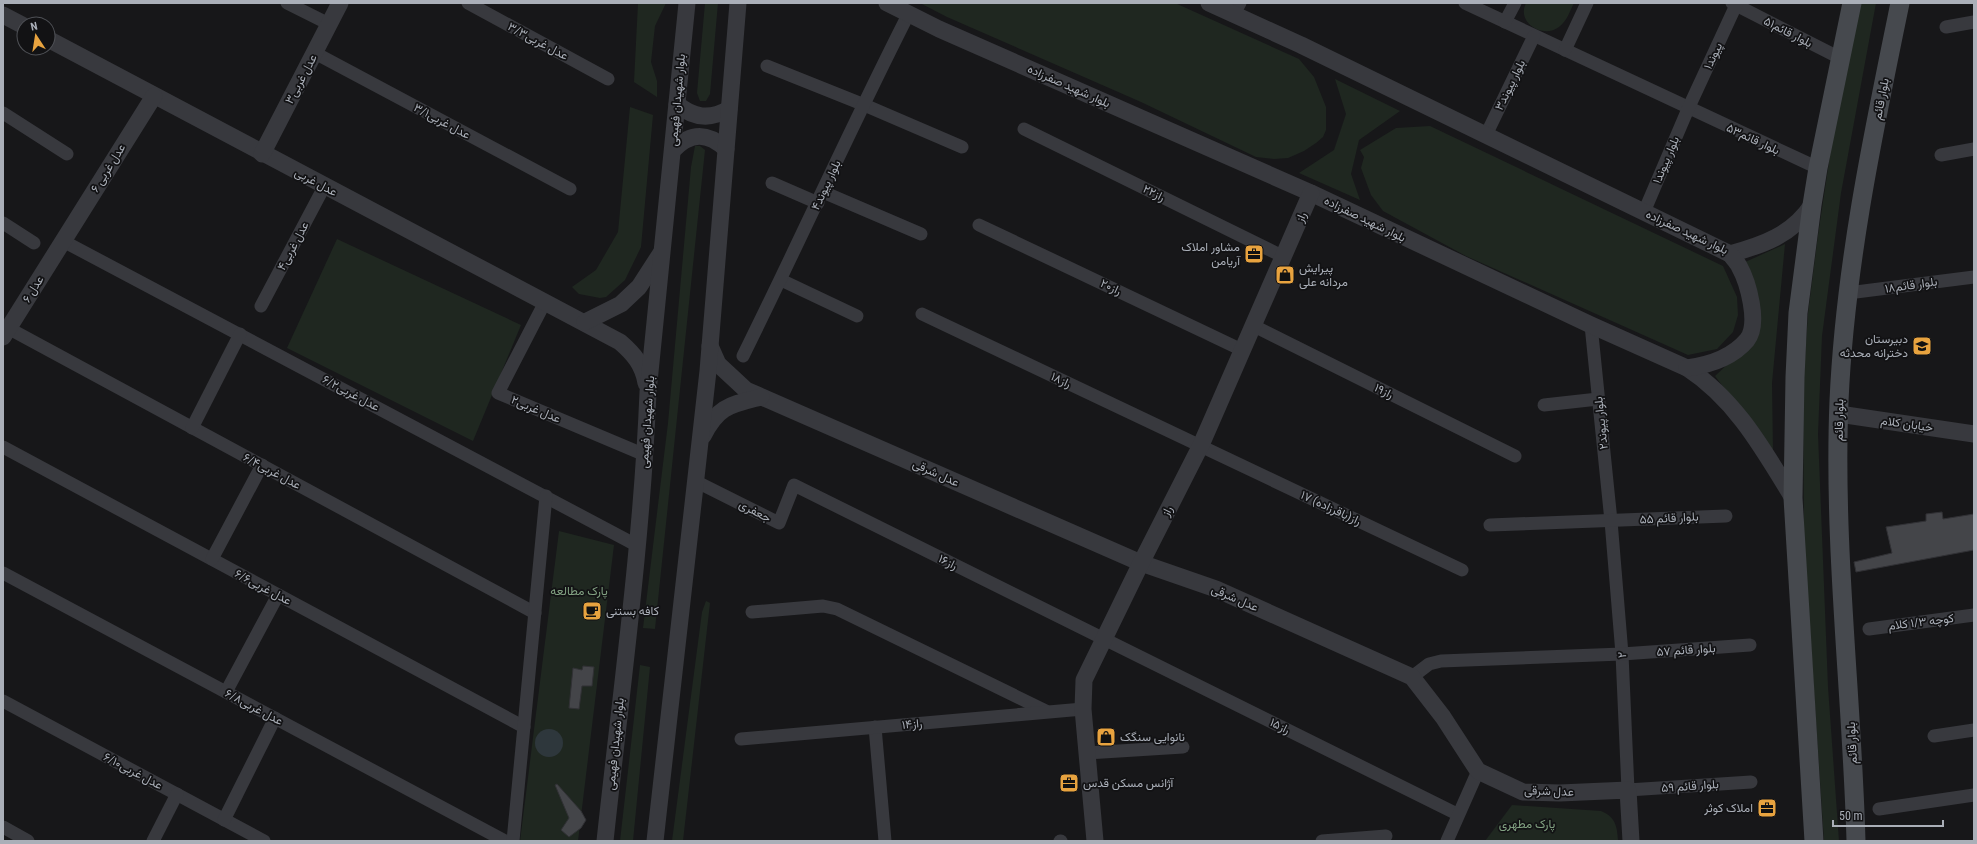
<svg xmlns="http://www.w3.org/2000/svg" width="1977" height="844" font-family="'Roboto Condensed',Vazirmatn,sans-serif">
  <style>
    .green { fill: #1f2720 }
    .water { fill: #2e373c }
    .building { fill: #444549; stroke: #313135 }
    .lines { fill: none; stroke-linecap: round; stroke-linejoin: round }
    .minor { stroke: #38393e; stroke-width: 13 }
    .tertiary { stroke: #38393e; stroke-width: 17 }
    .secondary { stroke: #46494e; stroke-width: 19 }
    .labels { text-anchor: middle; dominant-baseline: central; stroke-width: 3.5; stroke-linejoin: round; paint-order: stroke }
    .street-label { font-size: 12px; fill: #aaafb8; stroke: #121214 }
    .poi-label { font-size: 12px; fill: #aaafb8; stroke: #121214; text-anchor: start }
    .park-label { font-size: 12px; fill: #82a282; stroke: #121214 }
  </style>
  <rect width="100%" height="100%" fill="#171719"/>
  <g class="green">
    <polygon points="638,3 666,3 655,26 651,62 657,81 657,97 634,82"/>
    <polygon points="705,3 718,3 710,94 706,101 700,101 697,93"/>
    <polygon points="920,3 1175,3 1299,59 1314,77 1326,107 1326,130 1323,137 1316,143 1304,151 1288,158 1274,159 1256,157 1141,102 947,17"/>
    <path d="M1526,3H1574C1570,11 1567,21 1559,27C1543,39 1516,23 1526,3Z"/>
    <polygon points="1860,3 1876,3 1841,193 1822,336 1818,434 1828,687 1839,841 1824,841 1804,541 1803,388 1808,313 1818,235 1843,69"/>
    <polygon points="1335,79 1400,111 1359,140 1351,174 1360,200 1299,173 1334,150 1346,114"/>
    <polygon points="630,107 653,115 641,247 625,280 606,297 600,298 579,294 572,287 596,270 618,232"/>
    <polygon points="1430,126 1723,266 1737,297 1738,315 1733,332 1717,349 1688,355 1466,256 1383,211 1371,195 1361,168 1364,157 1360,150 1396,128"/>
    <polygon points="695,146 700,146 705,150 655,629 643,628 668,423 691,167"/>
    <polygon points="337,239 521,325 473,441 287,348"/>
    <polygon points="1785,244 1772,383 1773,452 1715,376 1750,343 1743,263"/>
    <polygon points="559,531 614,545 578,841 520,841"/>
    <polygon points="706,601 710,603 683,841 672,841 702,612"/>
    <polygon points="640,665 650,667 633,841 620,841"/>
    <path d="M1512,805L1601,811C1616,817 1617,827 1618,841H1485Z"/>
  </g>
  <circle class="water" cx="549" cy="743" r="14"/>
  <g class="building">
    <polygon points="1942,512 1943,519 1974,514 1974,550 1856,572 1854,562 1892,553 1886,527 1926,521 1926,514"/>
    <polygon points="583,666 594,667 592,686 582,686 579,709 569,708 573,668 582,670"/>
    <polygon points="557,784 581,811 586,820 581,828 569,837 561,830 569,818 555,785"/>
  </g>
  <g class="lines">
    <g class="minor">
      <polyline points="287,3 329,24"/>
      <polyline points="468,3 608,79"/>
      <polyline points="1465,3 1818,168"/>
      <polyline points="1732,3 1840,58"/>
      <polyline points="1234,14 1240,3"/>
      <polyline points="1505,22 1515,3"/>
      <polyline points="1946,27 1974,22"/>
      <polyline points="1565,50 1587,3"/>
      <polyline points="315,53 570,189"/>
      <polyline points="767,66 862,104 962,147"/>
      <polyline points="3,113 67,154"/>
      <polyline points="1024,129 1284,257"/>
      <polyline points="1486,135 1534,36"/>
      <polyline points="1941,155 1974,149"/>
      <polyline points="772,183 818,203"/>
      <polyline points="823,192 921,234"/>
      <polyline points="1644,212 1688,109 1737,3"/>
      <polyline points="3,223 34,243"/>
      <polyline points="979,225 1242,350"/>
      <polyline points="63,241 638,546"/>
      <polyline points="781,280 857,316"/>
      <polyline points="1848,293 1974,277"/>
      <polyline points="545,302 498,393 645,455"/>
      <polyline points="261,306 324,187"/>
      <polyline points="922,314 1462,570"/>
      <polyline points="1591,325 1611,521 1622,654 1628,790 1751,782"/>
      <polyline points="1254,326 1515,456"/>
      <polyline points="8,328 535,613"/>
      <path d="M743,356C799,243 851,127 908,15"/>
      <polyline points="1544,405 1598,399"/>
      <polyline points="192,428 240,334"/>
      <polyline points="3,447 524,727"/>
      <polyline points="695,481 779,523 794,485 1457,814"/>
      <polyline points="1490,525 1726,516"/>
      <polyline points="212,559 262,465"/>
      <polyline points="3,573 505,841"/>
      <polyline points="752,612 823,606 837,609 1046,711"/>
      <polyline points="1869,629 1974,615"/>
      <polyline points="1412,677 1429,664 1441,661 1622,654 1750,645"/>
      <polyline points="226,692 278,595"/>
      <polyline points="3,701 264,841"/>
      <polyline points="875,727 885,841"/>
      <polyline points="1934,736 1974,730"/>
      <polyline points="741,739 1083,709"/>
      <polyline points="1087,753 1183,747"/>
      <polyline points="1879,809 1974,795"/>
      <polyline points="224,820 275,718"/>
      <polyline points="3,827 28,841"/>
      <polyline points="153,841 177,794"/>
      <polyline points="513,841 546,496"/>
      <polyline points="1060,841 1061,841"/>
      <polyline points="1322,841 1386,836"/>
      <polyline points="1447,841 1478,771"/>
    </g>
    <g class="tertiary">
      <path d="M887,3L939,29L1311,193L1591,325L1687,368C1736,400 1763,449 1793,498"/>
      <path d="M1209,3L1301,45L1730,254C1763,245 1792,235 1812,205"/>
      <polyline points="3,15 24,26"/>
      <path d="M48,39L620,342C634,354 643,365 646,383"/>
      <path d="M677,104C693,118 710,120 729,109"/>
      <path d="M673,150C691,132 707,132 726,149"/>
      <polyline points="262,154 340,3"/>
      <polyline points="585,322 621,304 639,287 661,253"/>
      <polyline points="3,337 154,96"/>
      <polyline points="710,346 718,364 746,390 1141,563 1216,589 1412,677 1443,717 1478,771 1523,792 1560,793 1628,790 1631,841"/>
      <path d="M1687,368C1709,365 1732,358 1747,340C1760,324 1748,282 1739,266C1737,262 1733,258 1730,254"/>
      <polyline points="1839,414 1974,434"/>
      <path d="M703,436C718,406 730,405 761,397"/>
      <path d="M605,841C621,692 642,542 648,392L687,3"/>
      <polyline points="655,841 708,371 738,3"/>
      <polyline points="1095,841 1083,709 1084,680 1141,563 1201,445 1311,193"/>
    </g>
    <g class="secondary">
      <polyline points="1814,841 1793,498 1795,377 1798,313 1812,205 1818,168 1852,3"/>
      <path d="M1856,841C1852,695 1833,546 1839,401C1845,266 1873,134 1900,3"/>
    </g>
  </g>
  <defs>
    <g id="office-square" transform="scale(1)"><rect x="-9" y="-9" width="18" height="18" rx="4" fill="#e8a33f" stroke="#121214"/><path d="M-6-3h4V-5.5h4V-3h4V5H-6ZM-1-4.5V-3h2v-1.5ZM-6 0V1H6V0Z" fill="#111"/></g>
    <g id="shop-square" transform="scale(1)"><rect x="-9" y="-9" width="18" height="18" rx="4" fill="#e8a33f" stroke="#121214"/><path d="M-5-2.5h2.3a2.7 3.5 0 0 1 5.4 0H5L5.5 6h-11ZM-1.5-2.5h3a1.5 2.3 0 0 0-3 0Z" fill="#111"/></g>
    <g id="school-square" transform="scale(1)"><rect x="-9" y="-9" width="18" height="18" rx="4" fill="#e8a33f" stroke="#121214"/><path d="M0-5L7-2L0 1L-7-2ZM-4 1L0 2.5L4 1V4Q0 6-4 4Z" fill="#111"/></g>
    <g id="cafe-square" transform="scale(1)"><rect x="-9" y="-9" width="18" height="18" rx="4" fill="#e8a33f" stroke="#121214"/><path d="M-5.5-4.5H6V0H3Q3 3.5 0 3.5H-2.5Q-5.5 3.5-5.5 0ZM3-3.2v2h1.7v-2ZM-6 4.5H4V6H-6Z" fill="#111"/></g>
  </defs>
  <g fill-rule="evenodd">
    <use href="#office-square" x="1254" y="254"/>
    <use href="#shop-square" x="1285" y="275"/>
    <use href="#school-square" x="1922" y="346"/>
    <use href="#cafe-square" x="592" y="611"/>
    <use href="#shop-square" x="1106" y="737"/>
    <use href="#office-square" x="1069" y="783"/>
    <use href="#office-square" x="1767" y="808"/>
  </g>
  <g class="labels">
    <g class="street-label">
      <text transform="translate(1788 32) rotate(27)">بلوار قائم۵۱</text>
      <text transform="translate(538 41) rotate(28)">عدل غربی۳/۳</text>
      <text transform="translate(1713 56) rotate(-65)">پیوند۱</text>
      <text transform="translate(301 79) rotate(-62)">عدل غربی۳</text>
      <text transform="translate(1510 85) rotate(-64)">بلوار پیوند۳</text>
      <text transform="translate(1069 86) rotate(24)">بلوار شهید صفرزاده</text>
      <text transform="translate(1881 99) rotate(-79)">بلوار قائم</text>
      <text transform="translate(677 100) rotate(-85)">بلوار شهیدان فهیمی</text>
      <text transform="translate(442 121) rotate(28)">عدل غربی۳/۱</text>
      <text transform="translate(1753 139) rotate(25)">بلوار قائم۵۳</text>
      <text transform="translate(1666 160) rotate(-67)">بلوار پیوند۱</text>
      <text transform="translate(108 168) rotate(-58)">عدل غربی ۶</text>
      <text transform="translate(316 182) rotate(28)">عدل غربی</text>
      <text transform="translate(826 185) rotate(-65)">بلوار پیوند۴</text>
      <text transform="translate(1154 193) rotate(26)">راز۲۲</text>
      <text transform="translate(1301 217) rotate(-67)">راز</text>
      <text transform="translate(1365 219) rotate(26)">بلوار شهید صفرزاده</text>
      <text transform="translate(1687 232) rotate(25)">بلوار شهید صفرزاده</text>
      <text transform="translate(293 246) rotate(-62)">عدل غربی۴</text>
      <text transform="translate(1911 285) rotate(-8)">بلوار قائم۱۸</text>
      <text transform="translate(1111 287) rotate(25)">راز۲۰</text>
      <text transform="translate(33 289) rotate(-58)">عدل ۶</text>
      <text transform="translate(1061 380) rotate(25)">راز۱۸</text>
      <text transform="translate(1384 391) rotate(27)">راز۱۹</text>
      <text transform="translate(351 393) rotate(28)">۶/۲عدل غربی</text>
      <text transform="translate(536 409) rotate(23)">عدل غربی۲</text>
      <text transform="translate(1839 420) rotate(-89)">بلوار قائم</text>
      <text transform="translate(647 422) rotate(-86)">بلوار شهیدان فهیمی</text>
      <text transform="translate(1601 423) rotate(-96)">بلوار پیوند۲</text>
      <text transform="translate(1907 424) rotate(8)">خیابان کلام</text>
      <text transform="translate(272 471) rotate(28)">۶/۴عدل غربی</text>
      <text transform="translate(936 473) rotate(24)">عدل شرقی</text>
      <text transform="translate(1331 508) rotate(25)">۱۷ راز(باقرزاده)</text>
      <text transform="translate(755 511) rotate(27)">جعفری</text>
      <text transform="translate(1167 511) rotate(-63)">راز</text>
      <text transform="translate(1669 518) rotate(-3)">بلوار قائم ۵۵</text>
      <text transform="translate(948 562) rotate(26)">راز۱۶</text>
      <text transform="translate(263 587) rotate(28)">۶/۶عدل غربی</text>
      <text transform="translate(1235 598) rotate(23)">عدل شرقی</text>
      <text transform="translate(1921 622) rotate(-7)">کوچه ۱/۳ کلام</text>
      <text transform="translate(1686 650) rotate(-4)">بلوار قائم ۵۷</text>
      <text transform="translate(1622 655) rotate(-94)">۲</text>
      <text transform="translate(254 707) rotate(28)">۶/۸عدل غربی</text>
      <text transform="translate(912 724) rotate(-5)">راز۱۴</text>
      <text transform="translate(1280 726) rotate(26)">راز۱۵</text>
      <text transform="translate(1852 743) rotate(-93)">بلوار قائم</text>
      <text transform="translate(615 744) rotate(-84)">بلوار شهیدان فهیمی</text>
      <text transform="translate(133 771) rotate(28)">۶/۱۰عدل غربی</text>
      <text transform="translate(1690 786) rotate(-4)">بلوار قائم ۵۹</text>
      <text transform="translate(1549 791) rotate(2)">عدل شرقی</text>
    </g>
    <g class="poi-label">
      <text x="1240" y="247" text-anchor="end">مشاور املاک<tspan x="1240" dy="14">آریامن</tspan></text>
      <text x="1299" y="268">پیرایش<tspan x="1299" dy="14">مردانه علی</tspan></text>
      <text x="1908" y="339" text-anchor="end">دبیرستان<tspan x="1908" dy="14">دخترانه محدثه</tspan></text>
      <text x="606" y="611">کافه بستنی</text>
      <text x="1120" y="737">نانوایی سنگک</text>
      <text x="1083" y="783">آژانس مسکن قدس</text>
      <text x="1753" y="808" text-anchor="end">املاک کوثر</text>
    </g>
    <g class="park-label">
      <text x="579" y="591">پارک مطالعه</text>
      <text x="1527" y="824">پارک مطهری</text>
    </g>
  </g>
  <rect width="1977" height="844" fill="none" stroke="#aaafb8" stroke-width="8"/>
  <g transform="translate(36 36) rotate(348)"><circle r="19" fill="#121214" stroke="#4f5156"/>
  <path d="M0-3L7 15L0 10L-7 15Z" fill="#e8a33f"/>
  <text y="-6" font-size="11" font-weight="bold" text-anchor="middle" fill="#aaafb8">N</text>
  </g>
  <path d="M1833 820v6h110v-6" fill="none" stroke="#aaafb8" stroke-width="2"/>
  <text x="1839" y="820" font-size="12" fill="#aaafb8" stroke="#121214" stroke-width="3" paint-order="stroke">50 m</text>
</svg>
